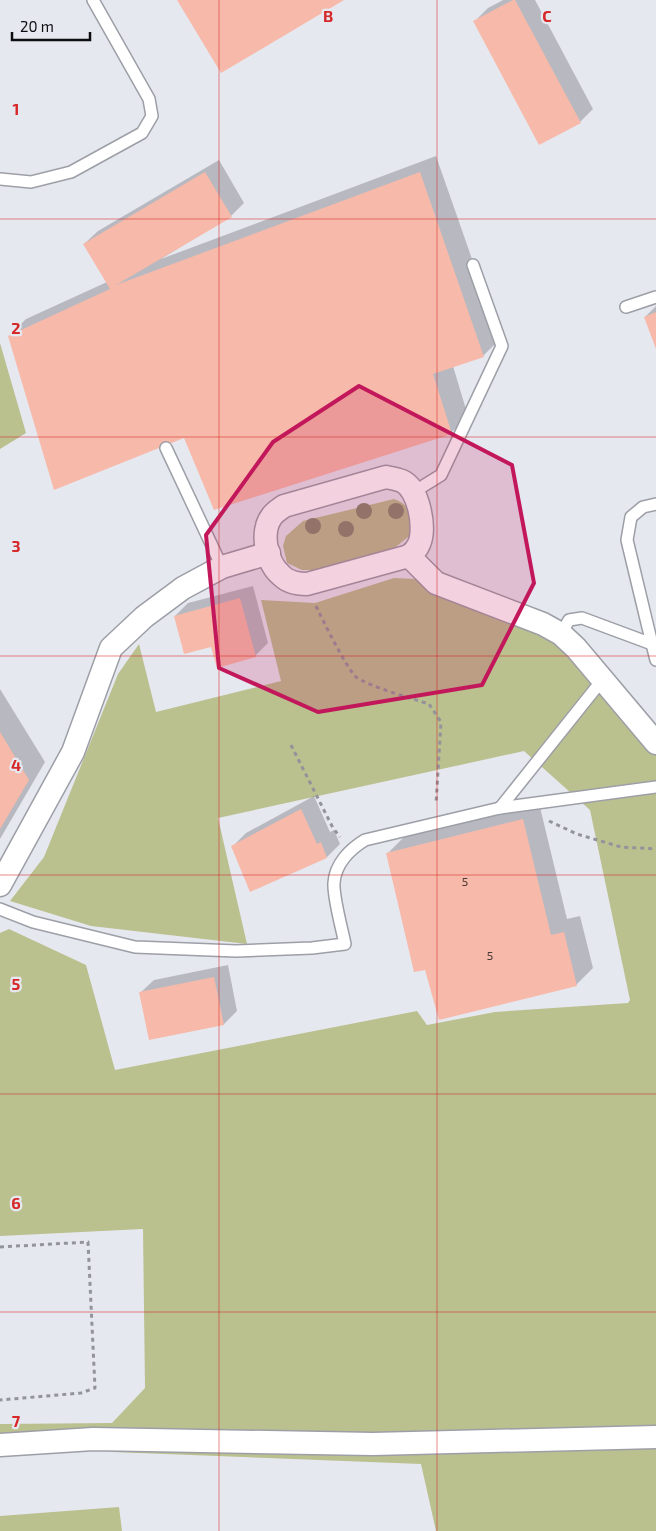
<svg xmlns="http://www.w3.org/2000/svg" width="656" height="1531" font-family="'Exo 2',sans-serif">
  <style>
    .green { fill: #bbc08f }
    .shadow { fill: #0003 }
    .building { fill: #f7b9a9 }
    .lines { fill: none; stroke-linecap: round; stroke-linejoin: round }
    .service-casing { stroke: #9d9fa7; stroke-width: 14 }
    .minor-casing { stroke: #9d9fa7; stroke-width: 25 }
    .path { stroke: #92949a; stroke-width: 3; stroke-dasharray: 4 4; stroke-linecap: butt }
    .service { stroke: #fff; stroke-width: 11 }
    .minor { stroke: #fff; stroke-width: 22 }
    .tree { fill: #87896d }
    .marked { fill: #c2185b; fill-opacity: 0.2; stroke: #c2185b; stroke-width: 4; stroke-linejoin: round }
    .grid { fill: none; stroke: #d62828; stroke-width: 1; stroke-opacity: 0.55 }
    .labels { text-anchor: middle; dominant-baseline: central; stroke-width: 4.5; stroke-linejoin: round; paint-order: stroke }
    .number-label { font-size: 12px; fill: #483836 }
    .grid-label { font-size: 16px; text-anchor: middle; font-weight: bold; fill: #d62828; stroke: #e6e8f0; stroke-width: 4.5; stroke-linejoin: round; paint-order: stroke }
  </style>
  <rect width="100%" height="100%" fill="#e6e8f0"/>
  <g class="green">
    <polygon points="0,343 26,433 0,449"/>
    <path d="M394,499C412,505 411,516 412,534L393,549L316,570H302L287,563L283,546L286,536L303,521Z"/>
    <polygon points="394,578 416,579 442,595 558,642 656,753 656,1531 436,1531 421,1464 113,1452 113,1430 0,1437 0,1424 112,1423 145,1388 143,1229 0,1236 0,933 9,929 86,965 115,1070 417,1011 427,1025 495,1012 628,1003 630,1000 590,810 524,751 218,818 247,944 91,926 10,901 44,857 118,674 139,644 156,712 281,681 261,600 315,603"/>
    <polygon points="119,1507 122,1531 0,1531 0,1516"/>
  </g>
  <g class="shadow">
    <polygon points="503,0 535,0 593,109 580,122 475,21 488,8"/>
    <polygon points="436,156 500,339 483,356 453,366 468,416 451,433 185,436 9,336 26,319 107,282 84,244 98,231 219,160 244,203 231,216 161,259"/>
    <polygon points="656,306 656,346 645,317"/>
    <polygon points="253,586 268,643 255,656 212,645 175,616 188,603"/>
    <polygon points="0,689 45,762 0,839"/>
    <polygon points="314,796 330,832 334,830 340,844 327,857 251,890 233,846 246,833"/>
    <polygon points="539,803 567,919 580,916 593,968 576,985 426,968 388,853 405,836"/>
    <polygon points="228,965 237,1011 224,1024 140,993 154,980"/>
  </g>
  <g class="building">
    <polygon points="177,0 344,0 221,73"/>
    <polygon points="513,0 515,0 581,123 539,145 473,21"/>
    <polygon points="205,172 232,217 116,285 420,172 484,357 433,374 452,434 214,510 184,438 54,490 8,336 110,289 83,244"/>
    <polygon points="656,312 656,349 644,317"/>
    <polygon points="240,598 256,657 217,668 211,647 184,654 174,616"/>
    <polygon points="0,732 29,780 0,829"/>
    <polygon points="301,809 317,844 321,842 327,858 250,892 231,846"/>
    <polygon points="523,819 551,935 564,932 577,986 439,1020 425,970 414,972 386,853"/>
    <polygon points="214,977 224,1025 149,1040 139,992"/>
  </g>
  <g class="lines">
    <g class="service-casing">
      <g id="service">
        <polyline points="0,179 31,182 71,172 142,133 152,116 149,99 93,0"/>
        <polyline points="626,307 656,297"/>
        <polyline points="166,448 222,567"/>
        <polyline points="412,493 441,475 502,346 473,265"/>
        <polyline points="561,634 569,620 582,618 652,644 627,540 631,517 643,507 656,504"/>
        <polyline points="652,644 656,660"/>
        <polyline points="500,808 603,679"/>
        <path d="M0,909L33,922L135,947L236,951L312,948L345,944C342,929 333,897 334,883C335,864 350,849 365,840L500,808L656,787"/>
      </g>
    </g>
    <g class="minor-casing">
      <g id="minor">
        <path d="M386,477C391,478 397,479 402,481C419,489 426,528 419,544C417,549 413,553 409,556L307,584C298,584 289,583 282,576C266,563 260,532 272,516C275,512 280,509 284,506Z"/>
        <polyline points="409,556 436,583 543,624 561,634 576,648 656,743"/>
        <polyline points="0,885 73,752 111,648 144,617 183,588 222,567 269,553"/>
        <polyline points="0,1445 93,1439 373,1444 656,1437"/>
      </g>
    </g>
    <g class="path">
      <path d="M316,606C322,619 347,669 356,677C368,686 413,699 429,704L441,722L436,804"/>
      <polyline points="291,745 333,828 340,837"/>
      <polyline points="549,821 577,834 621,847 656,849"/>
      <polyline points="0,1247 88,1242 95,1388 81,1393 0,1400"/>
    </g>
    <use href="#service" class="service"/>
    <use href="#minor" class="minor"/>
  </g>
  <g class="tree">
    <circle cx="364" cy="511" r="8"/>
    <circle cx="396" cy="511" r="8"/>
    <circle cx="313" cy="526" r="8"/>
    <circle cx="346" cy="529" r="8"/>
  </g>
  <path class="marked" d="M359,386L512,465L534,583L482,685L318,712L219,668L206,535L273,442Z"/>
  <path class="grid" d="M219,0V1531M437,0V1531M0,219H656M0,437H656M0,656H656M0,875H656M0,1094H656M0,1312H656"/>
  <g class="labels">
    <g class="number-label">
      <text x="465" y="881">5</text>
      <text x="490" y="955">5</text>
    </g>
  </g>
  <g class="grid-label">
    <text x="328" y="22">B</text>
    <text x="547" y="22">C</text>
    <text x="16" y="115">1</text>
    <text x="16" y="334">2</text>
    <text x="16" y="552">3</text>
    <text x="16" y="771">4</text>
    <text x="16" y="990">5</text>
    <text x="16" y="1209">6</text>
    <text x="16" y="1427">7</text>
  </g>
  <path d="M12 32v8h78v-8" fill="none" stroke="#0d0d10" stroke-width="2.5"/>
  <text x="20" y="32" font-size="15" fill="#0d0d10" stroke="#e6e8f0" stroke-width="4" paint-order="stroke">20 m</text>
</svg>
